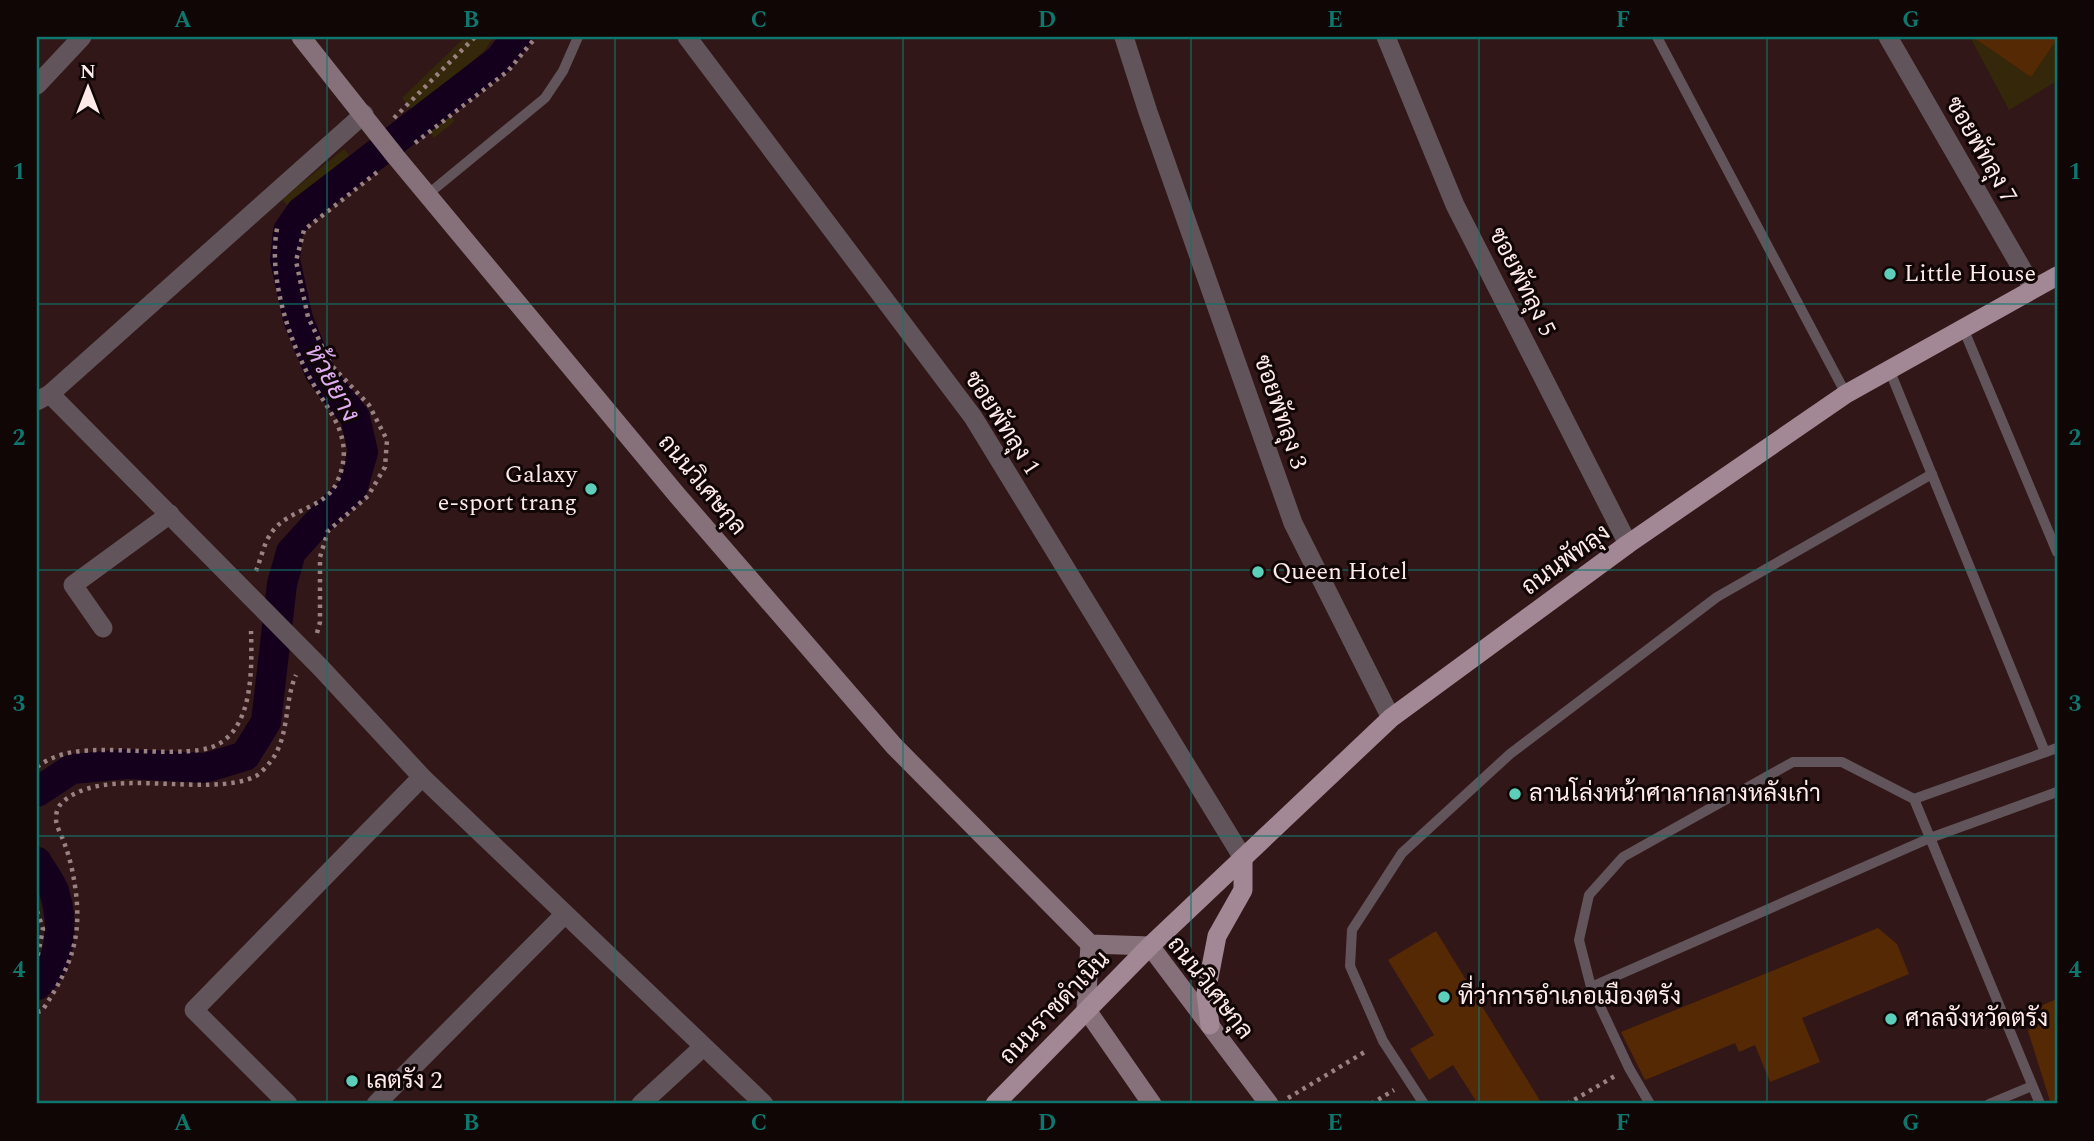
<svg xmlns="http://www.w3.org/2000/svg" width="2094" height="1141" font-family="Spectral,Sarabun,serif">
  <style>
    .green { fill: #34270a }
    .lines { fill: none; stroke-linecap: round; stroke-linejoin: round }
    .canal { stroke: #14001d; stroke-width: 30 }
    .building { fill: #562905 }
    .path { stroke: #998281; stroke-width: 4.5; stroke-dasharray: 3.5 5; stroke-linecap: butt }
    .service { stroke: #61545a; stroke-width: 10 }
    .minor { stroke: #61545a; stroke-width: 19 }
    .secondary { stroke: #86717b; stroke-width: 19 }
    .primary { stroke: #a28894; stroke-width: 19 }
    .grid { fill: none; stroke: #0f766e; stroke-width: 2; stroke-opacity: 0.55 }
    .poi-dot { fill: #5cceba; stroke: #110606; stroke-width: 2.5 }
    .labels { text-anchor: middle; dominant-baseline: central; stroke-width: 6; stroke-linejoin: round; paint-order: stroke }
    .street-label { font-size: 24px; fill: #feeae9; stroke: #110606 }
    .poi-label { font-size: 24px; fill: #feeae9; stroke: #110606; text-anchor: start }
    .water-label { font-size: 26px; font-style: italic; fill: #dfacf2; stroke: #110606 }
    .neatline { fill: none; stroke: #0f766e; stroke-width: 2.5 }
    .grid-label { font-size: 23px; text-anchor: middle; font-weight: bold; fill: #0f766e }
  </style>
  <rect width="100%" height="100%" fill="#311717"/>
  <g class="green">
    <polygon points="465,37 494,37 484,51 434,96 455,121 434,138 402,98"/>
    <polygon points="1970,37 2057,37 2057,81 2009,110"/>
    <polygon points="344,149 367,177 355,186 343,172 293,212 282,199"/>
  </g>
  <g class="lines">
    <g class="canal">
      <polyline points="37,792 72,769 127,764 205,768 245,756 266,722 282,584 291,552 321,519 352,490 363,452 355,417 320,373 298,319 285,260 288,231 301,212 499,60 517,37"/>
      <path d="M37,862C42,871 50,881 54,891C64,922 62,964 37,985"/>
    </g>
  </g>
  <g class="building">
    <polygon points="1973,37 2057,37 2057,39 2031,77"/>
    <polygon points="1878,928 1897,944 1909,974 1802,1018 1820,1062 1770,1082 1755,1045 1739,1052 1735,1043 1645,1080 1621,1032"/>
    <polygon points="1436,931 1542,1104 1478,1104 1453,1065 1429,1080 1410,1049 1434,1035 1388,960"/>
    <polygon points="2057,999 2057,1104 2051,1104 2028,1031 2031,1026 2025,1012"/>
  </g>
  <g class="lines">
    <g class="path">
      <polyline points="394,118 475,37"/>
      <polyline points="415,143 508,71 536,37"/>
      <path d="M256,571C261,559 264,542 272,532C289,508 327,509 338,480C356,436 328,412 310,378C287,336 267,271 278,224"/>
      <polyline points="317,633 320,622 320,557 328,531 368,496 385,467 387,440 369,405 331,365 308,317 296,261 304,230 380,170"/>
      <path d="M37,767C58,751 82,750 108,750C134,750 185,755 209,748C254,734 252,669 251,631"/>
      <polyline points="37,911 43,929 37,959"/>
      <path d="M37,1012L42,1011C70,968 83,939 75,886C73,873 70,858 65,845C63,838 59,832 57,825C55,819 56,810 60,805C98,762 208,800 256,776C261,773 267,766 271,761C290,736 284,701 296,675"/>
      <polyline points="1288,1098 1368,1050"/>
      <polyline points="1371,1104 1394,1090"/>
      <polyline points="1567,1104 1615,1076"/>
    </g>
    <g class="service">
      <polyline points="1657,37 1846,394"/>
      <polyline points="427,195 545,98 563,71 578,37"/>
      <polyline points="1963,328 2057,552"/>
      <polyline points="1889,369 2045,752"/>
      <polyline points="1914,799 2040,1104"/>
      <polyline points="1591,987 1930,838 2057,792"/>
      <polyline points="1424,1104 1383,1041 1350,966 1352,930 1402,853 1510,754 1717,597 1932,474"/>
      <polyline points="1650,1104 1629,1068 1591,987 1579,940 1589,895 1623,857 1793,762 1842,762 1914,799 2057,748"/>
      <polyline points="1989,1104 2032,1086"/>
    </g>
    <g class="minor">
      <polyline points="687,37 973,417 1243,858"/>
      <polyline points="1124,37 1148,112 1293,523 1391,718"/>
      <polyline points="1386,37 1455,205 1628,544"/>
      <polyline points="1888,37 2033,288"/>
      <polyline points="37,85 82,37"/>
      <polyline points="50,394 321,668 422,777 764,1104"/>
      <polyline points="37,401 50,394 364,114"/>
      <polyline points="103,628 73,585 170,514"/>
      <polyline points="288,1104 194,1010 422,777"/>
      <polyline points="376,1104 564,915"/>
      <polyline points="641,1104 703,1047"/>
    </g>
    <g class="secondary">
      <polyline points="301,37 396,157 677,495 894,746 1090,944 1150,946 1269,1104"/>
      <polyline points="1090,944 1086,1009 1152,1104"/>
    </g>
    <g class="primary">
      <polyline points="1210,1025 1206,993 1217,936 1243,890 1243,858"/>
      <polyline points="995,1104 1150,946 1391,718 1628,544 1846,394 2057,276"/>
    </g>
  </g>
  <path class="grid" d="M327,37V1104M615,37V1104M903,37V1104M1191,37V1104M1479,37V1104M1767,37V1104M37,304H2057M37,570H2057M37,836H2057"/>
  <g class="poi-dot">
    <circle cx="1890" cy="274" r="7"/>
    <circle cx="591" cy="489" r="7"/>
    <circle cx="1258" cy="572" r="7"/>
    <circle cx="1515" cy="794" r="7"/>
    <circle cx="1444" cy="997" r="7"/>
    <circle cx="1891" cy="1019" r="7"/>
    <circle cx="352" cy="1081" r="7"/>
  </g>
  <g class="labels">
    <g class="street-label">
      <text transform="translate(1981 150) rotate(60)">ซอยพัทลุง 7</text>
      <text transform="translate(1522 282) rotate(63)">ซอยพัทลุง 5</text>
      <text transform="translate(1280 412) rotate(71)">ซอยพัทลุง 3</text>
      <text transform="translate(1002 423) rotate(57)">ซอยพัทลุง 1</text>
      <text transform="translate(702 485) rotate(50)">ถนนวิเศษกุล</text>
      <text transform="translate(1566 560) rotate(-36)">ถนนพัทลุง</text>
      <text transform="translate(1210 988) rotate(52)">ถนนวิเศษกุล</text>
      <text transform="translate(1055 1008) rotate(-46)">ถนนราชดำเนิน</text>
    </g>
    <g class="poi-label">
      <text x="1904" y="274">Little House</text>
      <text x="577" y="475" text-anchor="end">Galaxy<tspan x="577" dy="28">e-sport trang</tspan></text>
      <text x="1272" y="572">Queen Hotel</text>
      <text x="1529" y="794">ลานโล่งหน้าศาลากลางหลังเก่า</text>
      <text x="1458" y="997">ที่ว่าการอำเภอเมืองตรัง</text>
      <text x="1905" y="1019">ศาลจังหวัดตรัง</text>
      <text x="366" y="1081">เลตรัง 2</text>
    </g>
    <g class="water-label">
      <text transform="translate(332 383) rotate(61)">ห้วยยาง</text>
    </g>
  </g>
  <rect width="2094" height="1141" fill="none" stroke="#110606" stroke-width="77"/>
  <g transform="translate(88 88)" stroke="#110606" stroke-width="5" paint-order="stroke">
  <path d="M0-5L12 26L0 18L-12 26Z" fill="#feeae9"/>
  <text y="-10" font-size="19" font-weight="bold" text-anchor="middle" fill="#feeae9">N</text>
  </g>
  <rect x="38" y="38" width="2018" height="1064" class="neatline"/>
  <g class="grid-label">
    <text x="183" y="27">A</text>
    <text x="471" y="27">B</text>
    <text x="759" y="27">C</text>
    <text x="1047" y="27">D</text>
    <text x="1335" y="27">E</text>
    <text x="1623" y="27">F</text>
    <text x="1911" y="27">G</text>
    <text x="19" y="179">1</text>
    <text x="2075" y="179">1</text>
    <text x="19" y="445">2</text>
    <text x="2075" y="445">2</text>
    <text x="19" y="711">3</text>
    <text x="2075" y="711">3</text>
    <text x="19" y="977">4</text>
    <text x="2075" y="977">4</text>
    <text x="183" y="1130">A</text>
    <text x="471" y="1130">B</text>
    <text x="759" y="1130">C</text>
    <text x="1047" y="1130">D</text>
    <text x="1335" y="1130">E</text>
    <text x="1623" y="1130">F</text>
    <text x="1911" y="1130">G</text>
  </g>
</svg>
